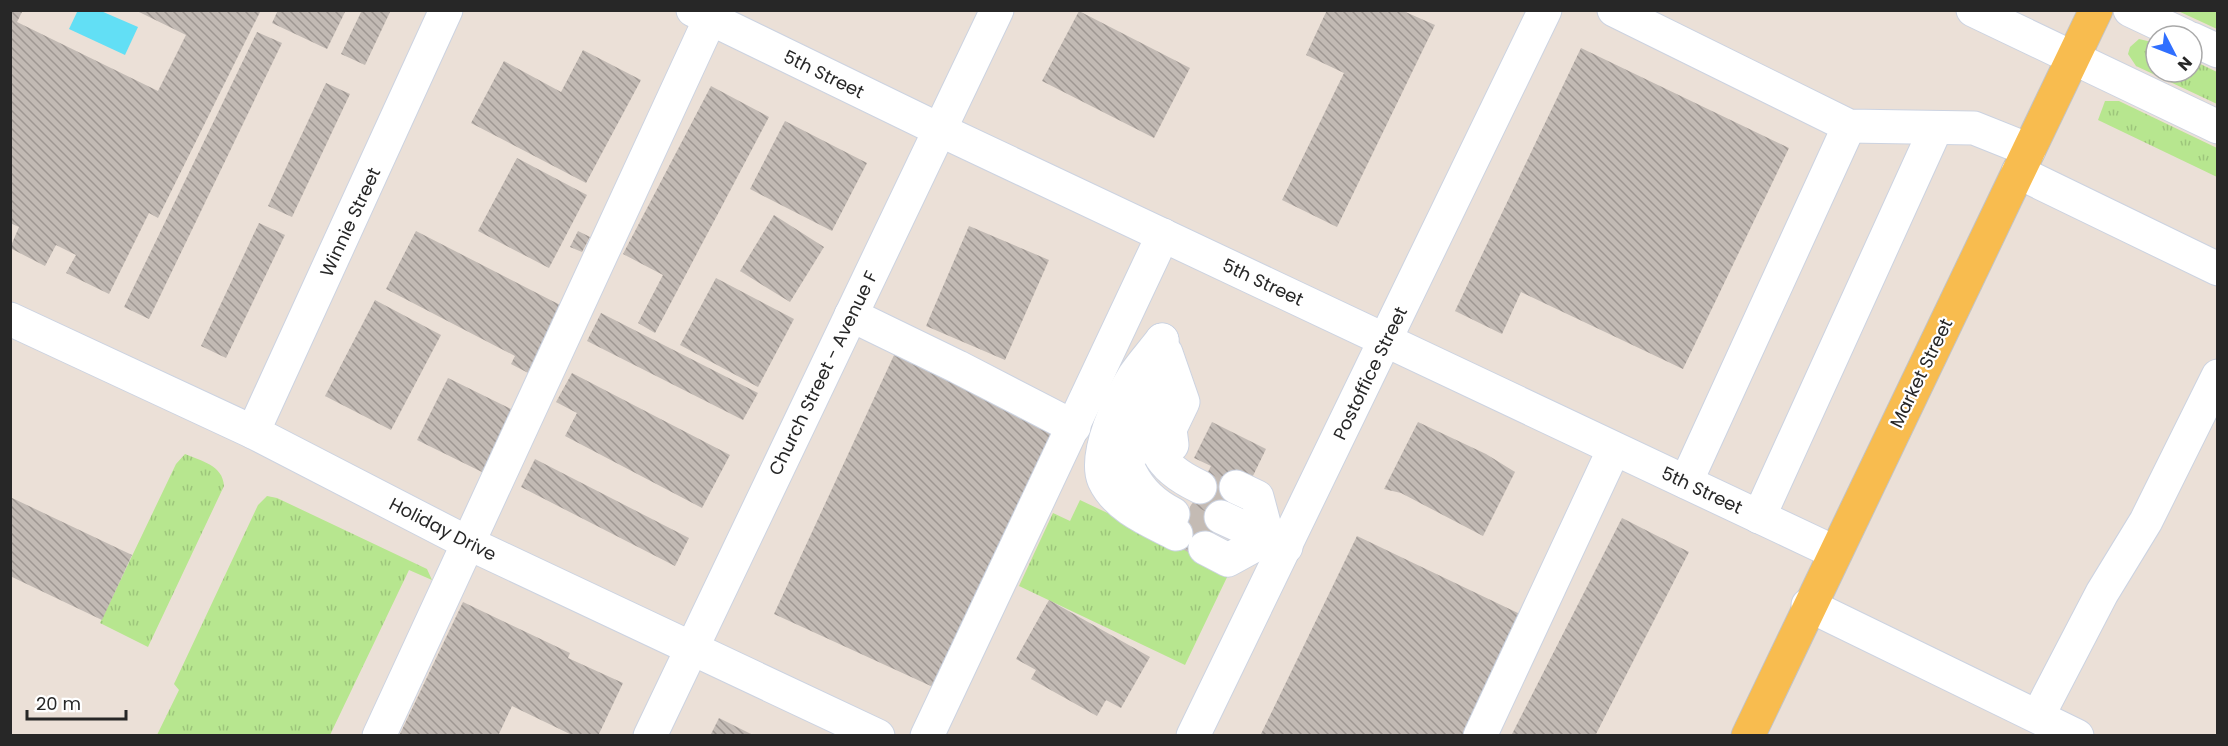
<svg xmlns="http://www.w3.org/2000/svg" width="2228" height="746" font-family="Poppins,sans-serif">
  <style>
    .grass { fill: url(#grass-tufts) }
    .water { fill: #62dff5 }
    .building { fill: url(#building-back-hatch) }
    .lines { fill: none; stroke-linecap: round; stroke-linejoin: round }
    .minor-tunnel { stroke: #c4bbb4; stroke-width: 33; stroke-dasharray: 33 16; stroke-linecap: butt }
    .minor-casing { stroke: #ccd3e1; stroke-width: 35 }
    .major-casing { stroke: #c3c3c3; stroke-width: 35 }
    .minor { stroke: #fff; stroke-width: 33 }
    .major { stroke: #f8bc4f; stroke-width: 33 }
    .labels { text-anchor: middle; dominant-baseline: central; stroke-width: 4.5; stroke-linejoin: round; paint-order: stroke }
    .street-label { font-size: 18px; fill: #272727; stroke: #fff }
  </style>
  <defs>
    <pattern id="grass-tufts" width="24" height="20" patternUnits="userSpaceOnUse" patternTransform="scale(1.5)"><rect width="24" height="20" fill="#b7e68f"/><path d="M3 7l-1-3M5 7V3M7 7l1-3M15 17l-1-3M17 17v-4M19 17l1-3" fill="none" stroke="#9dc57b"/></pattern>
    <pattern id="building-back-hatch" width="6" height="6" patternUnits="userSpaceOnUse" patternTransform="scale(1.5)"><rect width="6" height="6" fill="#c2bab4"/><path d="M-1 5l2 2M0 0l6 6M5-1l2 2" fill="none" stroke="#9e9792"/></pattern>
  </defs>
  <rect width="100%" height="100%" fill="#ebe0d7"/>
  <g class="grass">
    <polygon points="2178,11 2217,11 2217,29"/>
    <polygon points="2139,39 2156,43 2156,72 2192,72 2192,60 2217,72 2217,104 2136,66 2128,54 2130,47"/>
    <polygon points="2105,101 2119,101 2217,148 2217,177 2098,120"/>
    <path d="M185,454C201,461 223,465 224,486L148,647L100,623L176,464Z"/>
    <polygon points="267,496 277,498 427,569 432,580 409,570 330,735 157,735 179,690 174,684 258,505"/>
    <polygon points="1080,500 1230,571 1185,665 1019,586 1053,513 1070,521"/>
  </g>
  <polygon class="water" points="78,10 101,11 138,27 125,55 69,29"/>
  <g class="building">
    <polygon points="10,10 23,10 17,22 158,91 186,35 135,10 261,10 158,218 149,213 109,294 66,273 76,255 56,245 45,266 10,248 19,227 10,223"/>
    <polygon points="278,10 346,10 327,49 272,23"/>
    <polygon points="362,10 391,10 365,65 341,54"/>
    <polygon points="1327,10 1401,10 1435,25 1337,227 1282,200 1344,73 1306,55"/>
    <polygon points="1079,11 1190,68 1154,138 1042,81"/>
    <polygon points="257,32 282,43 149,319 124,307"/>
    <polygon points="1581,48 1789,148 1683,369 1521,292 1502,334 1455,311"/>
    <polygon points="583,50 641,80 586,183 471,123 504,61 561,92"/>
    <polygon points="326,83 350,94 292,217 268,206"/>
    <polygon points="711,86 769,117 655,333 638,323 663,275 623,254"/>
    <polygon points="785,121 867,163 832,231 750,189"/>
    <polygon points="517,158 587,195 549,268 478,231"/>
    <polygon points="774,215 824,247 790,302 740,271"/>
    <polygon points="259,223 285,235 226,358 201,346"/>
    <polygon points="969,226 1049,260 1005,360 926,326"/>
    <polygon points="416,231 566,308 532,375 511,364 515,356 386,289"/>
    <polygon points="578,231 590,237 582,252 570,247"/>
    <polygon points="716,278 794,319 758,387 680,345"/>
    <polygon points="375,300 441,335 391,430 325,396"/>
    <polygon points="601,313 758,393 743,420 587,341"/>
    <polygon points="895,353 1055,426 933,687 774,614"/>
    <polygon points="572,373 730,455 702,508 565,436 577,413 556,402"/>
    <polygon points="448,378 517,412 486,474 417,440"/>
    <polygon points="1212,422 1266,449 1249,484 1240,479 1200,558 1172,544 1211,466 1194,458"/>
    <polygon points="1418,422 1486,454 1515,472 1483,536 1401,493 1384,489"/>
    <polygon points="535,459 689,538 675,566 521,487"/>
    <polygon points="10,497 132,555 102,620 10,576"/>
    <polygon points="1622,518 1689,552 1595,736 1511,736"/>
    <polygon points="1357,536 1522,615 1464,736 1260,736"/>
    <polygon points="1049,600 1150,657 1121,708 1106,700 1097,716 1031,679 1036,670 1016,659"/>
    <polygon points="463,602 570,653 568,658 623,683 598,736 574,736 512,706 498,736 399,736"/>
    <polygon points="719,718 755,736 710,736"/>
  </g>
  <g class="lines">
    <g class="minor-tunnel">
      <polyline points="1200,487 1229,501"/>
      <polyline points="1184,519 1212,533"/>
    </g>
    <g class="minor-casing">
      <g id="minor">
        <polyline points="693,10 940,130 1834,552"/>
        <polyline points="1614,10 1849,126 1974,128 2029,150"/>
        <polyline points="1973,10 2218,127"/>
        <polyline points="2130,10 2185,36"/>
        <polyline points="2192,39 2218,51"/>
        <polyline points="2018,172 2218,269"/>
        <polyline points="851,315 958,367 1074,427"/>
        <polyline points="10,319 253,432 468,543 878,736"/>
        <path d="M1162,340C1153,352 1142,364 1134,376C1120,398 1093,455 1104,480C1117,508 1151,521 1176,534"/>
        <polyline points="1166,353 1183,402 1170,429 1172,445"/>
        <path d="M1161,414C1144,452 1168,472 1200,487"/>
        <path d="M1128,416C1112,456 1137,496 1173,514"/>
        <polyline points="253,432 446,10"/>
        <polyline points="1140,448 1140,430 1158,390 1162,340"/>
        <polyline points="1686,482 1849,126"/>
        <polyline points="1236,487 1257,497 1268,538"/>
        <polyline points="1221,517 1286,547"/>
        <polyline points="1759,517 1936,128"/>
        <polyline points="1205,548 1228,560 1268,538"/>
        <polyline points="1808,605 2077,736"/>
        <polyline points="2038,716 2102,593 2146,521 2218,376"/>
        <polyline points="379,736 710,19"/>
        <polyline points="650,736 997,10"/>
        <polyline points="927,736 1163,235"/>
        <polyline points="1193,736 1545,10"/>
        <polyline points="1480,736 1614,449"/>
      </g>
    </g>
    <g class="major-casing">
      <polyline id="major" points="1748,736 2096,10"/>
    </g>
    <use href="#minor" class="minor"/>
    <use href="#major" class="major"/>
  </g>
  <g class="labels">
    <g class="street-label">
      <text transform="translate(824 74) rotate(26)">5th Street</text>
      <text transform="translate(350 222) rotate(-65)">Winnie Street</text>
      <text transform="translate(1263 282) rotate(25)">5th Street</text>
      <text transform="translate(823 373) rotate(-64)">Church Street - Avenue F</text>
      <text transform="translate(1370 373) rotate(-64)">Postoffice Street</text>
      <text transform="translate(1921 373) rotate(-64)">Market Street</text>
      <text transform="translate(1702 490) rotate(25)">5th Street</text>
      <text transform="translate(443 529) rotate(27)">Holiday Drive</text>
    </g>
  </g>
  <rect width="2228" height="746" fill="none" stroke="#272727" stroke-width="24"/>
  <g transform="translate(2174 54) rotate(132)"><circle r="28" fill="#ffffff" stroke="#a9a9a9" stroke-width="1.5"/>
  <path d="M0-4.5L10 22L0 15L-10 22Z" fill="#306fff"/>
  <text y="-9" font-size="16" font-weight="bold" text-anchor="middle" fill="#272727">N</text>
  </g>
  <path d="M27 710v9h99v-9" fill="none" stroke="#272727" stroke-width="3"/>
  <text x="36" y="710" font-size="18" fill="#272727" stroke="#ffffff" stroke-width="4.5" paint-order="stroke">20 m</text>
</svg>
